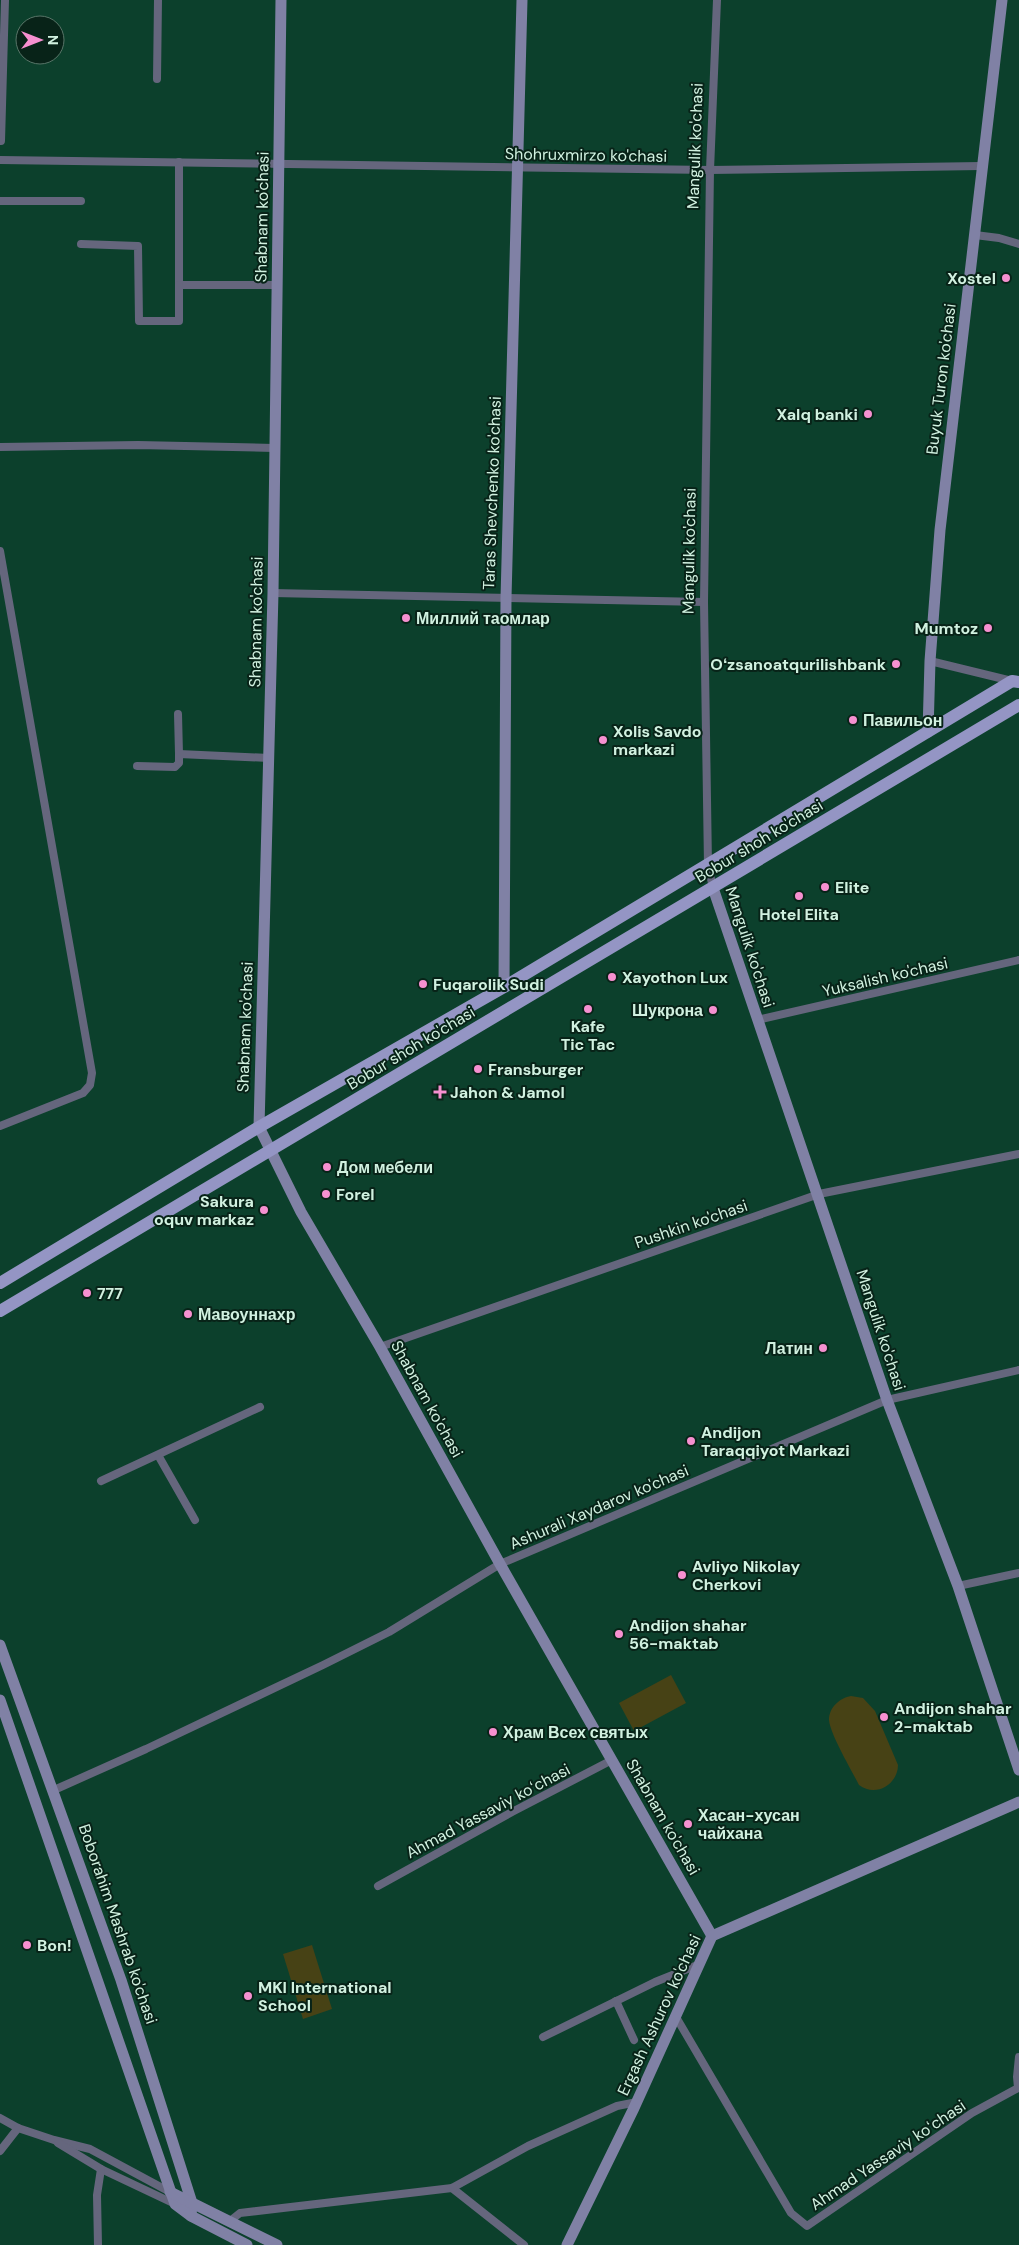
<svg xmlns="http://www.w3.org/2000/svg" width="1019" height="2245" font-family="'DM Sans',sans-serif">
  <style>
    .pitch { fill: #474215 }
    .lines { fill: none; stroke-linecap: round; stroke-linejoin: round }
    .street { stroke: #65667d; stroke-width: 8 }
    .secondary { stroke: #8081a5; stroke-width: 11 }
    .primary { stroke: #9495c4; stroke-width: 12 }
    .poi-dot { fill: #f690d0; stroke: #082318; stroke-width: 2 }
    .labels { text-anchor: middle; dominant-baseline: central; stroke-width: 4; stroke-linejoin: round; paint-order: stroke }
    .street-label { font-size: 16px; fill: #d1f1e0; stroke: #082318 }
    .poi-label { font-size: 16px; font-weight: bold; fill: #d1f1e0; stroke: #082318; text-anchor: start }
  </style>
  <rect width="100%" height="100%" fill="#0c402c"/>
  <g class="pitch">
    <polygon points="671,1675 686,1703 634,1731 619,1703"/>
    <path d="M851,1696L863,1698L875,1711L898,1765C898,1784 876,1798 859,1785C852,1771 830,1734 829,1720C829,1707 840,1698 851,1696Z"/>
    <polygon points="312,1945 332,2009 303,2019 283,1954"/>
  </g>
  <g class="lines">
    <g class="street">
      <polyline points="157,79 158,0"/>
      <polyline points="1,141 5,0"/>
      <polyline points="0,160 710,170 981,166"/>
      <polyline points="179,162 179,285 276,285"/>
      <polyline points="0,201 81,201"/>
      <polyline points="975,235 999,238 1019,244"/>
      <polyline points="81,244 138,246 139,321 179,321 179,285"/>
      <polyline points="0,447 138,445 274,448"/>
      <polyline points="0,551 92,1073 90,1085 83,1093 0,1126"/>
      <polyline points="273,593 704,602"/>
      <polyline points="930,661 1012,681"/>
      <polyline points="178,714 179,754"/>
      <polyline points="137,766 175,767 179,763 179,754 269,758"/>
      <polyline points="713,888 708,865 704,602 710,170 717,0"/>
      <polyline points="757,1020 1019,960"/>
      <polyline points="380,1347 819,1194 1019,1154"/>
      <polyline points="158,1455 195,1520"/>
      <polyline points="101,1481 260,1407"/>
      <polyline points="958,1586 1019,1573"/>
      <polyline points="54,1790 146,1749 323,1665 389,1632 500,1564 887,1400 1019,1370"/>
      <polyline points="378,1886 512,1812 612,1760"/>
      <polyline points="616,2001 634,2040"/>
      <polyline points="676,2017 791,2213 807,2226 972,2113 1018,2088 1017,2077 1019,2057"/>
      <polyline points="543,2037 655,1982 700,1964"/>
      <polyline points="0,2118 18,2128 54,2140 90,2149 170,2192"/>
      <polyline points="58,2143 101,2169 175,2204"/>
      <polyline points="0,2151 18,2128"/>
      <polyline points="452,2188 524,2245"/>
      <polyline points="230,2221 240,2213 452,2188 528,2146 617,2106 637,2102"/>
      <polyline points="98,2245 97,2195 101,2169"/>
    </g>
    <g class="secondary">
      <polyline points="281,0 273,593 259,1127 301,1212 380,1347 500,1564 712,1936"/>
      <polyline points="928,732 930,661 940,530 1002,0"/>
      <polyline points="713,888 887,1400 958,1586 1019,1770"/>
      <polyline points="504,987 506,598 522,0"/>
      <polyline points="0,1645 121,1980 192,2203 191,2216"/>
      <polyline points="0,1700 175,2204 191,2216 247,2245"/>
      <polyline points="170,2192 277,2245"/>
      <polyline points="567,2245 634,2108 712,1936 1019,1802"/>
    </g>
    <g class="primary">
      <polyline points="0,1283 259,1127 504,987 1012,681 1019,682"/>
      <polyline points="0,1311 1019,705"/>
    </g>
  </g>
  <g class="poi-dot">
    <circle cx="1006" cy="278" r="5"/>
    <circle cx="868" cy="414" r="5"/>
    <circle cx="406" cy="618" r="5"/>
    <circle cx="988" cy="628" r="5"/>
    <circle cx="896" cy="664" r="5"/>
    <circle cx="853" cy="720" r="5"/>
    <circle cx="603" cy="740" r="5"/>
    <circle cx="825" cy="887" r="5"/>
    <circle cx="799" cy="896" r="5"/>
    <circle cx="612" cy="977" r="5"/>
    <circle cx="423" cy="984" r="5"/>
    <circle cx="588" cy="1009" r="5"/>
    <circle cx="713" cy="1010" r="5"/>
    <circle cx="478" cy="1069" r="5"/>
    <path d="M437.5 1084.5h5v5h5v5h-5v5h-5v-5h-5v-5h5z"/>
    <circle cx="327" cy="1167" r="5"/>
    <circle cx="326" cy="1194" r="5"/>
    <circle cx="264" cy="1210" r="5"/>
    <circle cx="87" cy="1293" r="5"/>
    <circle cx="188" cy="1314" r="5"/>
    <circle cx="823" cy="1348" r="5"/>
    <circle cx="691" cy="1441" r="5"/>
    <circle cx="682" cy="1575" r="5"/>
    <circle cx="619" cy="1634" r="5"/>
    <circle cx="884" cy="1717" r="5"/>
    <circle cx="493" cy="1732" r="5"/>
    <circle cx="688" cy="1824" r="5"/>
    <circle cx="27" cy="1945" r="5"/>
    <circle cx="248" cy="1996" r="5"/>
  </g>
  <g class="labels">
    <g class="street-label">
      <text transform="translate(695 146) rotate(-88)">Mangulik ko'chasi</text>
      <text transform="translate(586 155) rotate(1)">Shohruxmirzo ko'chasi</text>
      <text transform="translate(262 217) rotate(-89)">Shabnam ko'chasi</text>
      <text transform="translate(941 379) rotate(-83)">Buyuk Turon ko'chasi</text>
      <text transform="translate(492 493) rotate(-88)">Taras Shevchenko ko'chasi</text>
      <text transform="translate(689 551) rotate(-89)">Mangulik ko'chasi</text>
      <text transform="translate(256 622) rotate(-89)">Shabnam ko'chasi</text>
      <text transform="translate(759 841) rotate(-31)">Bobur shoh ko'chasi</text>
      <text transform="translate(750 947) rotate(72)">Mangulik ko'chasi</text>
      <text transform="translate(885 977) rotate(-13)">Yuksalish ko'chasi</text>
      <text transform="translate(245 1027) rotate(-88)">Shabnam ko'chasi</text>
      <text transform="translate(411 1048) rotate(-31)">Bobur shoh ko'chasi</text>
      <text transform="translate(691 1224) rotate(-19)">Pushkin ko'chasi</text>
      <text transform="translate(881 1330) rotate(72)">Mangulik ko'chasi</text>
      <text transform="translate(427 1399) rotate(61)">Shabnam ko'chasi</text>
      <text transform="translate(599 1507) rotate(-23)">Ashurali Xaydarov ko'chasi</text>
      <text transform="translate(488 1811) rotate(-28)">Ahmad Yassaviy koʻchasi</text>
      <text transform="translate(663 1817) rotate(60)">Shabnam ko'chasi</text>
      <text transform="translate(118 1924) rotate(71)">Boborahim Mashrab ko'chasi</text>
      <text transform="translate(659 2015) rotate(-65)">Ergash Ashurov ko'chasi</text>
      <text transform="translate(888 2155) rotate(-34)">Ahmad Yassaviy koʻchasi</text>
    </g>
    <g class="poi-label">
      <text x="996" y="278" text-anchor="end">Xostel</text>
      <text x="858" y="414" text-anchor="end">Xalq banki</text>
      <text x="416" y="618">Миллий таомлар</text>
      <text x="978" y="628" text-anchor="end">Mumtoz</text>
      <text x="886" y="664" text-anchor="end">Oʻzsanoatqurilishbank</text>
      <text x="863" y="720">Павильон</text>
      <text x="613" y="731">Xolis Savdo<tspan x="613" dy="18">markazi</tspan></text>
      <text x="835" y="887">Elite</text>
      <text x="799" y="914" text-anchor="middle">Hotel Elita</text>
      <text x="622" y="977">Xayothon Lux</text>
      <text x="433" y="984">Fuqarolik Sudi</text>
      <text x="703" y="1010" text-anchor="end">Шукрона</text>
      <text x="588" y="1026" text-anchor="middle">Kafe<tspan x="588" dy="18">Tic Tac</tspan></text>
      <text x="488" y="1069">Fransburger</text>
      <text x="450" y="1092">Jahon &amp; Jamol</text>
      <text x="337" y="1167">Дом мебели</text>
      <text x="336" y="1194">Forel</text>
      <text x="254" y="1201" text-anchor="end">Sakura<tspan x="254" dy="18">oquv markaz</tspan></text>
      <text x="97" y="1293">777</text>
      <text x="198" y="1314">Мавоуннахр</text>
      <text x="813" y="1348" text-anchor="end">Латин</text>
      <text x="701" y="1432">Andijon<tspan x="701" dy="18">Taraqqiyot Markazi</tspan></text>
      <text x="692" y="1566">Avliyo Nikolay<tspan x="692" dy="18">Cherkovi</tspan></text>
      <text x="629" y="1625">Andijon shahar<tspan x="629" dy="18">56-maktab</tspan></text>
      <text x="894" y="1708">Andijon shahar<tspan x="894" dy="18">2-maktab</tspan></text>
      <text x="503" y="1732">Храм Всех святых</text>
      <text x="698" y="1815">Хасан-хусан<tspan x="698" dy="18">чайхана</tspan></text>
      <text x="37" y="1945">Bon!</text>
      <text x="258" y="1987">MKI International<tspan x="258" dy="18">School</tspan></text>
    </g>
  </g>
  <g transform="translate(40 40) rotate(90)"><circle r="24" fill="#082318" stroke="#587568"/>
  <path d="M0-4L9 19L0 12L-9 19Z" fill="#f690d0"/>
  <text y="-8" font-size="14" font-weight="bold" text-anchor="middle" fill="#d1f1e0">N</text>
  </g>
</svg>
